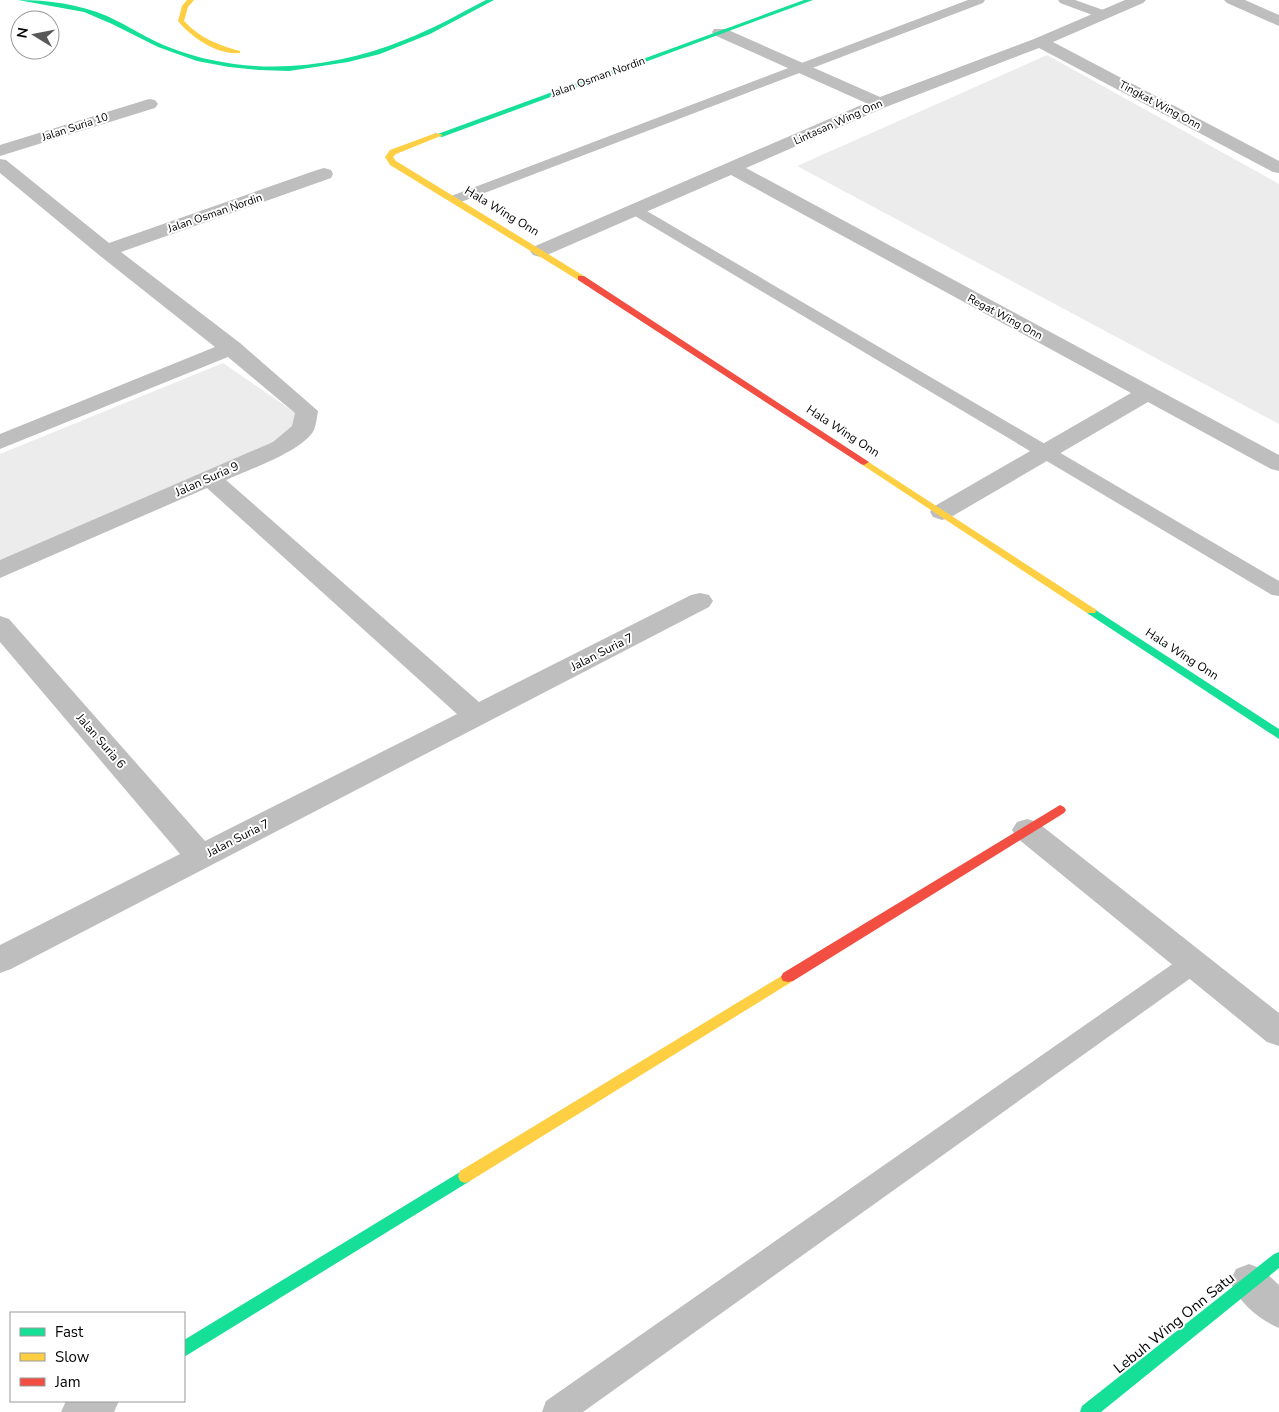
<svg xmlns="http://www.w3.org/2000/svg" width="1279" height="1412" font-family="'Nunito Sans',sans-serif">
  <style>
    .green { fill: #ececec }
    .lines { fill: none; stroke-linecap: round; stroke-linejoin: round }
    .lane { fill: #bebebe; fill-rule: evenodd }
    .street { fill: #bebebe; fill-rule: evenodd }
    .fast { fill: #16e098; fill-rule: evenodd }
    .slow { fill: #ffcf43; fill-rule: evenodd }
    .jam { fill: #f24e42; fill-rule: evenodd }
    .labels { text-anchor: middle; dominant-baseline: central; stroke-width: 4; stroke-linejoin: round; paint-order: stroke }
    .far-street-label { font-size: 11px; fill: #000; stroke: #fff }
    .street-label { font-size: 12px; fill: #000; stroke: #fff }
    .near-street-label { font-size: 15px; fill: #000; stroke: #fff }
  </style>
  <rect width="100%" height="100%" fill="#fff"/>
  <g class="green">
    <polygon points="1047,55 1279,184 1279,424 797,166"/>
    <polygon points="223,363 297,414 290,434 270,447 0,564 0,454"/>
  </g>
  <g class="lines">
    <g class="lane">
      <polygon points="968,0 985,0 983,3 461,202 451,202 449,199 451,196"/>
      <polygon points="1058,0 1075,0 1106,11 1108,14 1106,17 1098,17 1060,3"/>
      <polygon points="635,206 640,207 1279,581 1279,596 1272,595 630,213 628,210 630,207"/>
      <polygon points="1193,953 1202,956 1205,963 1202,970 583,1412 542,1412 546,1401 1184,956"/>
    </g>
    <g class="street">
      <polygon points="1125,0 1146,0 1143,3 1053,42 1279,161 1279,173 1273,172 1039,48 886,107 746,168 1279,455 1279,471 1271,469 1148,402 951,517 942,520 933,517 930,512 933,507 1131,393 731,175 547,255 540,257 533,255 530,251 533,247 866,103 714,35 712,32 714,29 726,29 880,97 1034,39"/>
      <polygon points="1224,0 1245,0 1279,15 1279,26 1227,3"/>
      <polygon points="149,99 155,100 158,104 155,108 0,156 0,145"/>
      <path d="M0,159L6,160L109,243L317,170L324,168L331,170L333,174L331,178L121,252L240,343L318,411C317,417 316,425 314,430C303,451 248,470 226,480L479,702L691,595L700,593L709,595L713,601L709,607L11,969L0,973V945L180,854L0,642V616L9,619L205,841L457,714L207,488L0,578V560L273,442L292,426L295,413L228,357L0,449V434L215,347L99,255L0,173Z"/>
      <polygon points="1027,819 1037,822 1279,1013 1279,1046 1267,1042 1017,838 1012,830 1017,822"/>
      <path d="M1249,1264L1262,1269L1279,1285V1328C1259,1320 1239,1302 1230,1282L1236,1269Z"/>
      <polygon points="66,1401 119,1401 114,1412 61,1412"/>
    </g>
    <g class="fast">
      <path d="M18,0C49,0 78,4 107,16C129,26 149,40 171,48C246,77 331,70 404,40C433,29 459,14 486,0H494L430,34L380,54L348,62L289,71L259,70L229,67L197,61L158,47L112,24L84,12Z"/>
      <polygon points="804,0 813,0 442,137 435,135"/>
      <polygon points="1091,607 1279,729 1279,739 1087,613 1086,611 1087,609"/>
      <polygon points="465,1169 470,1171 472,1176 470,1181 184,1357 184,1340"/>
      <polygon points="1279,1252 1279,1268 1101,1412 1080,1412 1082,1406 1274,1254"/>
    </g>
    <g class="slow">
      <path d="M187,0H194L188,7L184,21C200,38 218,45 240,51V53C217,55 192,38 178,21L182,6Z"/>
      <polygon points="436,133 443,135 396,154 393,157 396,161 584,276 584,280 578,280 390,165 385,157 390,150"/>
      <polygon points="864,459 1095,609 1096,611 1095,613 1087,613 861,464 859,462"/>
      <polygon points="788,972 793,973 795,977 793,981 470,1181 465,1183 460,1181 458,1176 460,1171"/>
    </g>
    <g class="jam">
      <polygon points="578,276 584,276 869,462 864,465 861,464 578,280"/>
      <polygon points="1060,805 1064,807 1066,810 1064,813 793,981 788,982 783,981 781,977 783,973"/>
    </g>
  </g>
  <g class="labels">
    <g class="far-street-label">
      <text transform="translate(598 77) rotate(-20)">Jalan Osman Nordin</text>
      <text transform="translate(1160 105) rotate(28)">Tingkat Wing Onn</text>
      <text transform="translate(838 122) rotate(-24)">Lintasan Wing Onn</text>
      <text transform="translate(75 127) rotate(-18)">Jalan Suria 10</text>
      <text transform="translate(215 213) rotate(-19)">Jalan Osman Nordin</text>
      <text transform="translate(1005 317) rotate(28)">Regat Wing Onn</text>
    </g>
    <g class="street-label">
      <text transform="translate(502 211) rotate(31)">Hala Wing Onn</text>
      <text transform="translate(843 431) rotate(33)">Hala Wing Onn</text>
      <text transform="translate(207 479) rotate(-24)">Jalan Suria 9</text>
      <text transform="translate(602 652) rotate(-27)">Jalan Suria 7</text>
      <text transform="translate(1182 654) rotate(33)">Hala Wing Onn</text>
      <text transform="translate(101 741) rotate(49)">Jalan Suria 6</text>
      <text transform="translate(238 838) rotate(-27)">Jalan Suria 7</text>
    </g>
    <g class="near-street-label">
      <text transform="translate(1174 1323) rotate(-39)">Lebuh Wing Onn Satu</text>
    </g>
  </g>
  <rect x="10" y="1312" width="175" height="90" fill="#ffffff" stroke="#999999"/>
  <rect x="20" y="1328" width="25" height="8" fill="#16e098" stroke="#999999"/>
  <text x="55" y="1337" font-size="15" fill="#000000">Fast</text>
  <rect x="20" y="1353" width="25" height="8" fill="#ffcf43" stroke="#999999"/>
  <text x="55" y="1362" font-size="15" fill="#000000">Slow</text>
  <rect x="20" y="1378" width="25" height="8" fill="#f24e42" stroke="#999999"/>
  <text x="55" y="1387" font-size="15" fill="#000000">Jam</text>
  <g transform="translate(35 35) rotate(280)"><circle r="24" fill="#ffffff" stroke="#999999"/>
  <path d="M0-4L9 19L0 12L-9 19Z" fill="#595959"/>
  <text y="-8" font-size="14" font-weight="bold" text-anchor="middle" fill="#000000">N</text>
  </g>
</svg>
